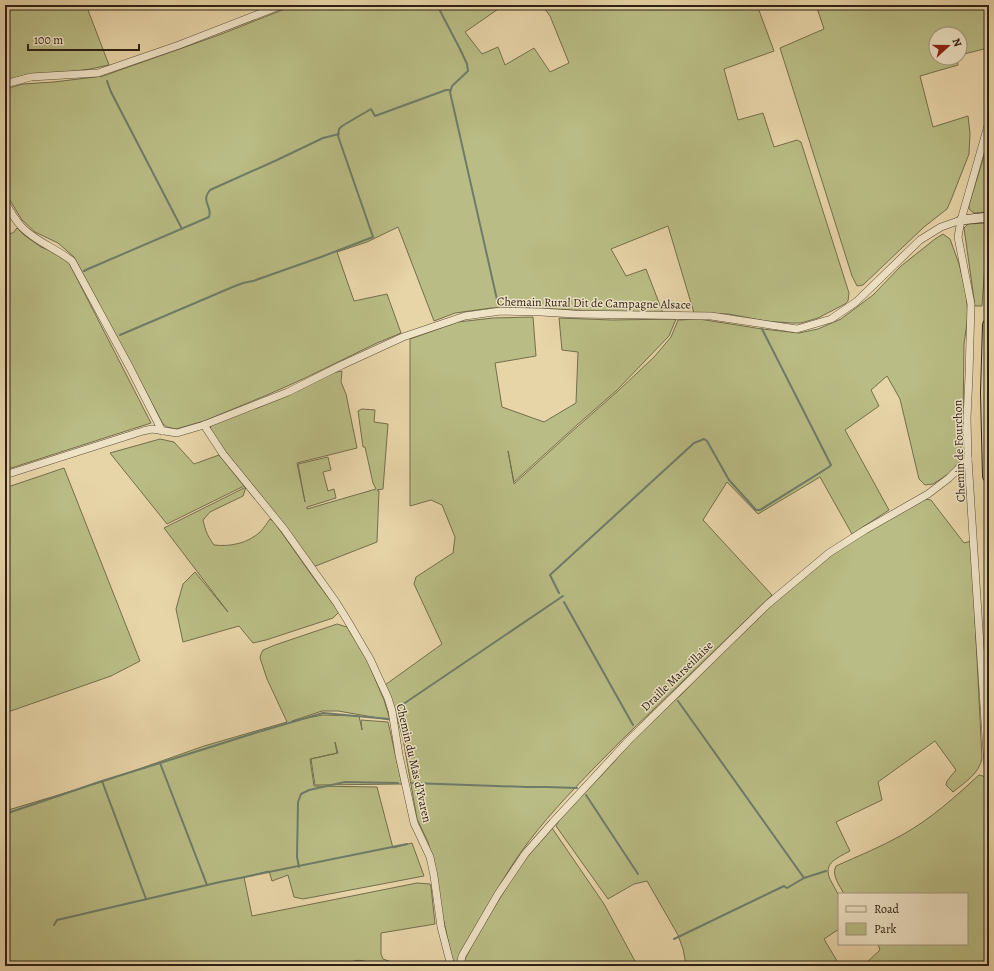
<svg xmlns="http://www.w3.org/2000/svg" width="994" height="971" font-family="Alegreya,serif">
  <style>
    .green { fill: #b9bc84; stroke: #736e4c }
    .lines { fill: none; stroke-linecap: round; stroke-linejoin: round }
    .stream { stroke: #6d7c6a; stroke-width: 2 }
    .street-casing { stroke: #5c4e39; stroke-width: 8 }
    .secondary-casing { stroke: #2d2114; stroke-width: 10 }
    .highway-casing { stroke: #2d2114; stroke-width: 14 }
    .street { stroke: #efe3c6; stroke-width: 7 }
    .secondary { stroke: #efe3c6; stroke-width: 9 }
    .highway { stroke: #e7d4a7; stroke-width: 12 }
    .labels { text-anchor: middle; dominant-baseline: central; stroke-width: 3; stroke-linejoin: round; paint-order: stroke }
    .street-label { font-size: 12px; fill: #2d2114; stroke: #efe3c6 }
  </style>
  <rect width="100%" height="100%" fill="#e7d4a7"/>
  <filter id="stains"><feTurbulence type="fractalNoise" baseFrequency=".005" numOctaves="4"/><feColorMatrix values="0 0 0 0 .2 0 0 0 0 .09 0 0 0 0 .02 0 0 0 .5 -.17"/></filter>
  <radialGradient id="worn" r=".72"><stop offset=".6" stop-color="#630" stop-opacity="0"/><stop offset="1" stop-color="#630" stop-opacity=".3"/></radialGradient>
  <g class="green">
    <polygon points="5,5 86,5 109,65 90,69 59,73 29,74 15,78 5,79"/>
    <polygon points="295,5 504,5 465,32 482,54 498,47 505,65 534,48 550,72 569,63 550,16 542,5 757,5 774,51 724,69 738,120 763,113 774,147 797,140 801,142 849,293 848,301 845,304 818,318 801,323 791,323 765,321 729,314 694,313 668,226 611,249 626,276 646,269 663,313 612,312 514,307 491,308 455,313 434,321 398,227 367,242 337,252 354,301 387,294 401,333 377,343 303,379 267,395 204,421 176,429 167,427 163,424 74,257 58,243 35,232 22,220 5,192 5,89 23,84 54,82 103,76 219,35"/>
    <polygon points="816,5 989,5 989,35 988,48 960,55 960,34 936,34 936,58 957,58 958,65 920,76 933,127 968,116 970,133 969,154 951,200 947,209 924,227 863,285 857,286 852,276 780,48 824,29"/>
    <polygon points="989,139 989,201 988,212 974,213 969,209 969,205"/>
    <polygon points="988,223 982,306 975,306 964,228 968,224"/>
    <polygon points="17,228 24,235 41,247 58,254 69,263 151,423 5,470 5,234 13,233"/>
    <path d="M943,234L950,239L959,264L966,292L968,316L964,344L963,422L960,461L950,473L933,484L925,485L919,479L900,399L887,376L871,390L879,406L845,430L889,510L852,534L820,477L758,514L727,482L703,520L772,595L651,712C631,730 613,749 595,767C569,794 543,821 521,852C497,886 478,925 458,962L457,964L453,963L442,913L432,858L428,842L417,819L403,739L395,710L385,685L442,644L414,584L416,577L453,553L455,537L442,505L431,500L410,506V339L458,322L493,318L533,317L536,356L495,363L502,407L544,422L576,403L578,352L562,350L559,318L612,320L676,319L669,336L617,390L578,424L514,482L508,451L514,484L569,434L618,391L654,357L671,337L678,320L699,319L762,329L799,333L818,329L841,319L873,295L901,266L935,239Z"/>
    <polygon points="342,371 341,382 346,394 357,448 297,463 305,502 298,464 328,457 331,470 323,472 328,491 334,489 336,498 307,507 307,509 376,489 373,483 365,447 363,447 358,411 362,409 375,410 374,422 388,424 383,489 377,490 379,491 377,542 313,567 276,515 256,489 221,446 210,429 211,426 227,418 328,374"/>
    <polygon points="160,439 174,442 194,464 219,455 244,486 167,524 110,453"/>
    <polygon points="64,468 140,661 111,676 5,713 5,488"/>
    <path d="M246,487L243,496L210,512L203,520C206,532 207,535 214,545C231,547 248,543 260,532C264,528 267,523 270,519L274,522L313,577L339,612L333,618L266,640L253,643L239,626L183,642L176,609L183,584L195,572L228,612L164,528Z"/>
    <path d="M925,499L931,500L964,543L971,541L982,758C980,773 964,783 953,792L946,785L947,781L956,770L935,741L878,782L882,800L836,822L850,851C835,859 821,864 832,883C834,887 838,893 839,897C840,908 839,919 839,929L824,939L840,966H685L686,965L683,949L678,935L647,881L634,884L608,899L556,826L560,819L613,763L637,734L682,694L730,643L760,615L816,566L855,539Z"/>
    <path d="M337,624L347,627L367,660L384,700L390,720L338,711H322L292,721L323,715L359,716L362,730L361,720L388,722L402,784L315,785L311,759L338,753L335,742V743L337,753L310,759L314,786L377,787L393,848L412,843L424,876L303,899L294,897L288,875L272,881L269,871L244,877L252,916L417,883L430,884L431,887L435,924L381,933V954L383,959L403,966H395L378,961L376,966H368L367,962C358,959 353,960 346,966H5V811L105,781L204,746L287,722L267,679L260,658L261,654L263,650L275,645Z"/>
    <path d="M979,775L983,776L986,778L989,869V966H863L880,950L878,944H967V894H844C840,886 831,875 836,866C858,856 881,847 902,835C931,819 955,797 979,775Z"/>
    <polygon points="552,828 604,904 636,963 632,966 463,966 465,959 479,932 523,861"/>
  </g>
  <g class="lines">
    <g class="stream">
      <polyline points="437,5 460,49 467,64 468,71 452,86 450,92 498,304"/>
      <polyline points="107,81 111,92 182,229"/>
      <path d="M84,271L88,269L209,217C213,205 200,203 210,190L277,160L323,138L339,134"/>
      <polyline points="120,335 235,286 243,283 253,281 321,257 373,237 338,136 339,129 342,126 371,109 375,116 446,90 451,90"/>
      <polyline points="559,593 550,575 694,443 704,439 707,441 729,480 756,510 760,510 829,467 831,465 762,329"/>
      <polyline points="564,602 633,725"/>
      <polyline points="678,701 804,878"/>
      <polyline points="393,711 563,596"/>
      <polyline points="160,763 207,885"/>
      <polyline points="102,781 146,899"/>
      <polyline points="412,783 527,787 547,787 577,788"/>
      <polyline points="586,795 638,874"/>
      <polyline points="5,814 102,781 160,763 258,732 323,713 389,719"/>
      <polyline points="299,867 297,857 298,802 301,794 309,790 345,782 398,783"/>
      <polyline points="54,925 57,920 220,882 407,844"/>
      <polyline points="674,939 784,886 787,888 804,878 826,871"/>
    </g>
    <g class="street-casing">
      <g id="street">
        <polyline points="5,84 31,77 98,73 179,45 282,5"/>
        <polyline points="989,122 961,220 958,237 971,304 969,376 967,418 968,459 989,784"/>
        <path d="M5,202C11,212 16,223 25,230C39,243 57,249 72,261L130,368L162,431"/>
        <polyline points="204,425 223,454 284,529 336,602 349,623 370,659 388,698 392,711 399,755 414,823 430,857 434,876 441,927 451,966"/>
        <polyline points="5,475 143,431 152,429 177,433 204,425 288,392 342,365 403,337 465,316 501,311 541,312 574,314 711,316 797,329 831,319 856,302 920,240 941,227 961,220"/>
        <polyline points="460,966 462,956 498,894 525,854 553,822 628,741 768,604 829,553 865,530 928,494 949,478 968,459"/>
      </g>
    </g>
    <g class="secondary-casing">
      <polyline id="secondary" points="961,220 989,217"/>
    </g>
    <g class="highway-casing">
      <polyline id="highway" points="989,325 987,393 989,476"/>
    </g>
    <use href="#street" class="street"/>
    <use href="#secondary" class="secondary"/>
    <use href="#highway" class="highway"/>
  </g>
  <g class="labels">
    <g class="street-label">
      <text transform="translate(594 303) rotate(1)">Chemain Rural Dit de Campagne Alsace</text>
      <text transform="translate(959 451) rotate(-92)">Chemin de Fourchon</text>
      <text transform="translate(677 676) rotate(-44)">Draille Marseillaise</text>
      <text transform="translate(414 763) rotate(77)">Chemin du Mas d'Yvaren</text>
    </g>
  </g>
  <rect width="994" height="971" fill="none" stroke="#e7d4a7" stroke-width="20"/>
  <rect x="6" y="6" width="982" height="959" fill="none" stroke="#2d2114" stroke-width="2"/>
  <rect x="10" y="10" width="974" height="951" fill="none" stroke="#2d2114"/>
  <rect x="838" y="893" width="130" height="52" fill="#efe3c6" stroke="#a1957f"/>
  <rect x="846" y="906" width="20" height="6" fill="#efe3c6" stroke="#a1957f"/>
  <text x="874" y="913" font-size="12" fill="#2d2114">Road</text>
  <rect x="846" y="923" width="20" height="12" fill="#b9bc84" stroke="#a1957f"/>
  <text x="874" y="933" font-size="12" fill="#2d2114">Park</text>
  <g transform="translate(948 46) rotate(69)"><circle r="19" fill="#efe3c6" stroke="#a1957f"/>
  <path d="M0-3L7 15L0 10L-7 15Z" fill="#8f2418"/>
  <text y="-6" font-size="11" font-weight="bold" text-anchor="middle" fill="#2d2114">N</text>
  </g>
  <path d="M28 44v6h111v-6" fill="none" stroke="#2d2114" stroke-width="2"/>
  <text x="34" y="44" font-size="12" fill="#2d2114" stroke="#efe3c6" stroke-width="3" paint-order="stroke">100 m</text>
  <rect width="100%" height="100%" filter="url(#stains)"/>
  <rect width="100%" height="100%" fill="url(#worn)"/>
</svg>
